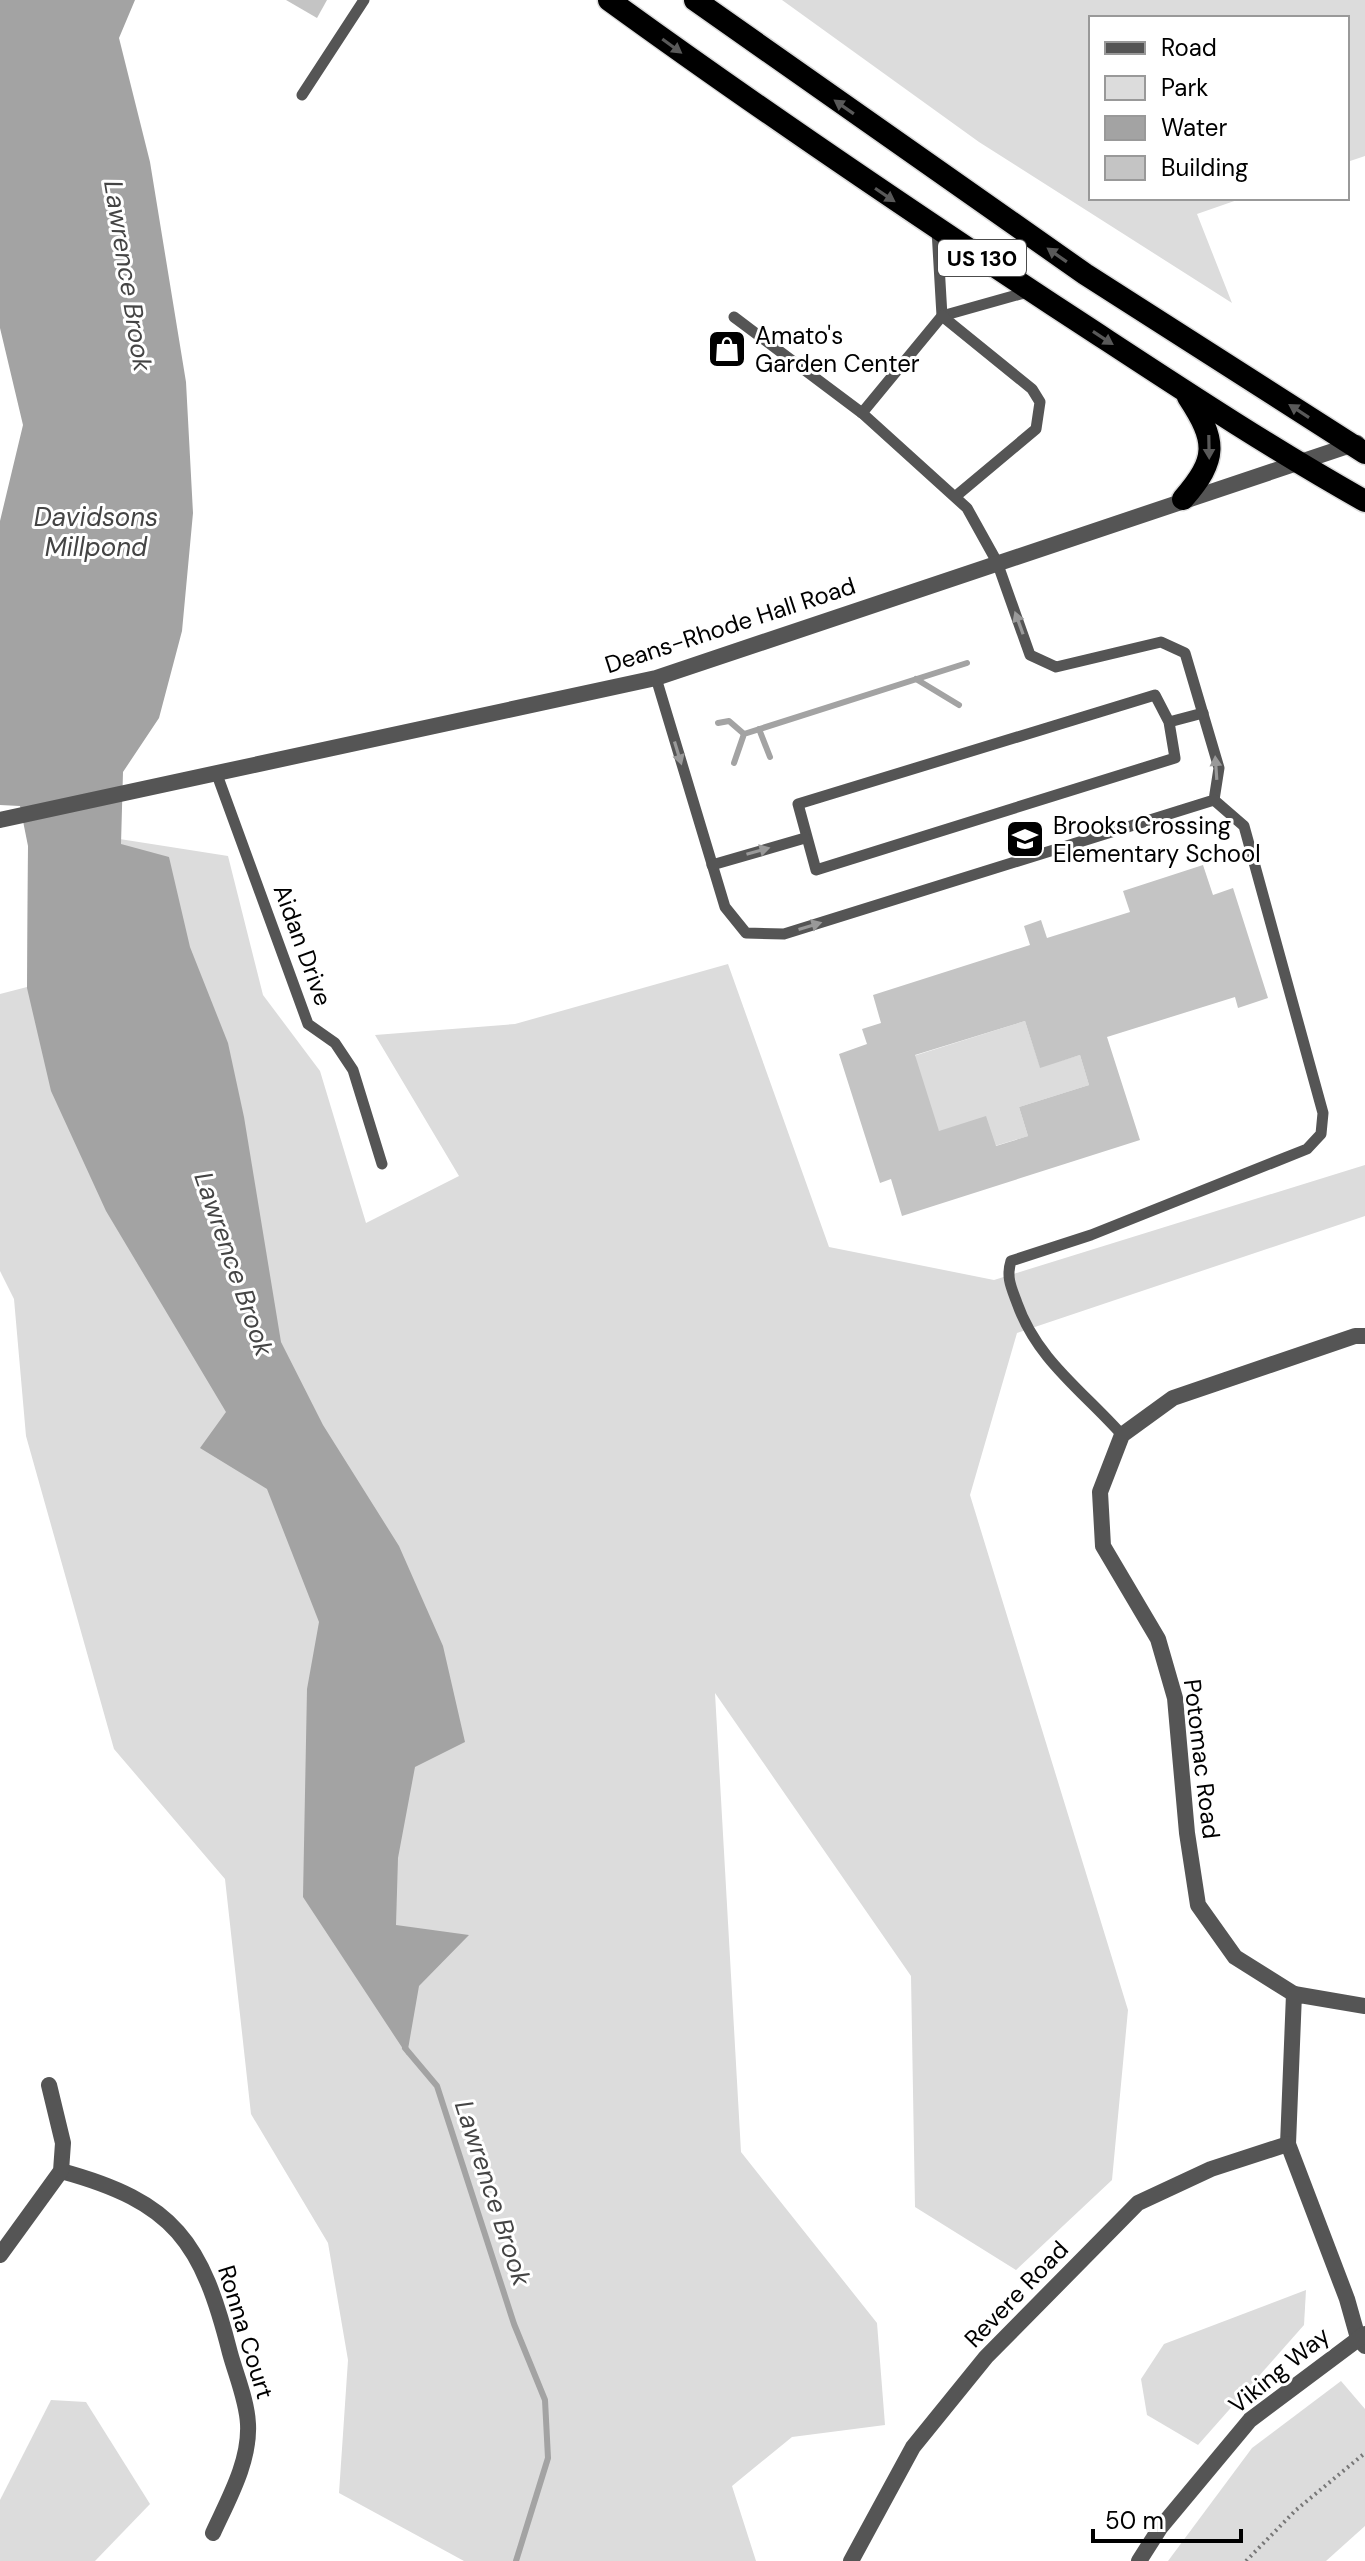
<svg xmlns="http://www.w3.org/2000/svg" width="1365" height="2561" font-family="'DM Sans',sans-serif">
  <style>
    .green { fill: #dcdcdc }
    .water { fill: #a3a3a3 }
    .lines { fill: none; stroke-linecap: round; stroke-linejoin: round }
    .stream { stroke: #a3a3a3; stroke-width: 6 }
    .building { fill: #c4c4c4; fill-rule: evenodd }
    .trunk-casing { stroke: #dbdbdb; stroke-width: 25 }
    .path { stroke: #777; stroke-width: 4; stroke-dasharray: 2 4; stroke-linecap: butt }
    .service { stroke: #555; stroke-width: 11 }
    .minor { stroke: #555; stroke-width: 16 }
    .tertiary { stroke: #555; stroke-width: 16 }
    .trunk { stroke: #000; stroke-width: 22 }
    .oneway { fill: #595959 }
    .oneway2 { fill: #999 }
    .labels { text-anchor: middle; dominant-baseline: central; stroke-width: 6; stroke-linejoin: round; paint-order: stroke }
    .shield { fill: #fff; stroke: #4c4c4c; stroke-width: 2 }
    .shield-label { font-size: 22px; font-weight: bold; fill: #000 }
    .poi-label { font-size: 24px; fill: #000; stroke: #fff; text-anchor: start }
    .street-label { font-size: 24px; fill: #000; stroke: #fff }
    .water-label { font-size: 26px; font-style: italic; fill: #444; stroke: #fff }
  </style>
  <rect width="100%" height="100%" fill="#fff"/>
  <g class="green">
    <polygon points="782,0 1365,0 1365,156 1347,162 1347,18 1091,18 1091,198 1243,198 1197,214 1232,303 979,142"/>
    <polygon points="75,832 228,856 263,995 320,1071 366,1223 459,1176 375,1035 515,1024 728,964 829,1247 994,1280 1365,1165 1365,1216 1017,1333 970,1495 1128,2010 1112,2180 1016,2270 915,2207 911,1976 715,1693 741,2152 877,2323 885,2425 792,2437 732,2486 756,2561 464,2561 339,2493 348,2360 328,2243 251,2114 225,1879 114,1749 26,1436 14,1299 0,1271 0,994 27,987 28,846"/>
    <polygon points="1025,1021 1040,1067 1080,1055 1089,1085 1019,1107 1028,1136 995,1146 939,1131 888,1064"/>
    <polygon points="1306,2290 1304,2325 1198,2445 1147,2415 1141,2379 1164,2344"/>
    <polygon points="1341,2381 1365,2409 1365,2526 1326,2561 1168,2561 1252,2448"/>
    <polygon points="51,2400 86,2402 150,2504 95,2561 0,2561 0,2500"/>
  </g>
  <polygon class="water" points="0,0 135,0 119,38 150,162 186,382 193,513 182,631 159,718 123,772 121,844 169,857 190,947 228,1043 244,1117 281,1342 323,1425 399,1546 443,1646 465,1742 415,1767 398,1858 396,1925 469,1935 419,1986 407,2055 303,1897 307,1689 319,1622 267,1489 200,1448 226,1412 106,1211 51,1091 27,988 28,846 20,806 0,805 0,521 23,425 0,328"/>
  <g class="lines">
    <g class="stream">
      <polyline points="916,679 959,705"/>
      <polyline points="718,723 729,721 744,734"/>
      <polyline points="759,729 770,757"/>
      <polyline points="734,763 744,734 967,663"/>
      <polyline points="405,2048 437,2086 514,2324 545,2400 548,2458 516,2561"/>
    </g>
  </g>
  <g class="building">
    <polygon points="286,0 327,0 317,18"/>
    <path d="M1203,865L1213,895L1233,888L1268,998L1238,1008L1235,997L1107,1037L1140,1140L902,1216L891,1179L880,1183L839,1054L867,1044L862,1029L881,1023L873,995L1030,945L1024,926L1041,920L1047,938L1130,912L1123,891ZM1025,1021L1040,1068L1080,1055L1089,1085L1019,1107L1028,1136L996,1146L986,1116L939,1131L915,1055Z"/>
  </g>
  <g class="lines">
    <g class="trunk-casing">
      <g id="trunk">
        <path d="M609,0C755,106 903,206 1053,305C1156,372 1258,441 1365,501"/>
        <polyline points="695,0 1085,274 1365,453"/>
        <path d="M1183,499C1218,459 1217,441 1188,397"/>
      </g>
    </g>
    <polyline class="path" points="1246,2561 1296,2510 1365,2453"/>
    <g class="service">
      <polyline points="302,95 364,0"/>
      <polyline points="937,230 942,316 1031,291"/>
      <polyline points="734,317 862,413"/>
      <polyline points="656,678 725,907 746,933 784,934 1214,800 1219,768 1185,653 1161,642 1056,667 1030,655 997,562 967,508 862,413 942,316 1032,389 1040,402 1036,429 956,496"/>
      <polyline points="1169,722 1175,758 816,870 798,804 1155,695 1169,722 1203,713"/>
      <polyline points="216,772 308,1024 335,1043 353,1070 382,1164"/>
      <polyline points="712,865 805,838"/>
      <path d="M1122,1435C1083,1391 1037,1360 1017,1303C1011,1287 1006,1277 1011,1261L1091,1235L1307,1149L1321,1134L1323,1113L1244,826L1214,800"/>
    </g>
    <g class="minor">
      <polyline points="1294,1994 1235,1957 1198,1905 1187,1833 1175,1698 1158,1639 1103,1546 1100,1492 1122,1435 1173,1398 1355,1336 1365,1336"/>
      <polyline points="1365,2006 1294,1994 1288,2144 1347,2299 1358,2338 1365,2346"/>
      <path d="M61,2171C175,2202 202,2242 230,2353C236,2375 247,2401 248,2424C250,2462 228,2500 213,2533"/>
      <polyline points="0,2255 61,2171 63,2143 49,2085"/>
      <polyline points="851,2561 913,2447 986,2357 1138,2203 1211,2169 1288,2144"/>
      <polyline points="1139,2561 1160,2528 1250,2420 1365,2334"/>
    </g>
    <polyline class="tertiary" points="0,820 656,678 1357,443"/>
    <use href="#trunk" class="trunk"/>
  </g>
  <defs><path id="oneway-solid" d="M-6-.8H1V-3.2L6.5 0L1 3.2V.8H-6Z" transform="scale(2)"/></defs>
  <g class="oneway">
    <use href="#oneway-solid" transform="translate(672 46) rotate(36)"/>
    <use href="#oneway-solid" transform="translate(844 107) rotate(-145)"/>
    <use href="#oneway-solid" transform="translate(885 195) rotate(34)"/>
    <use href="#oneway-solid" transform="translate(1057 255) rotate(-145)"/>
    <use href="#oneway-solid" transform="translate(1103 338) rotate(33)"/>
    <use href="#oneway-solid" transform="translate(1299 411) rotate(-147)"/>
    <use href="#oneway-solid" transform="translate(1209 447) rotate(89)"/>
  </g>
  <g class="oneway2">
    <use href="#oneway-solid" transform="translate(1019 623) rotate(-110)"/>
    <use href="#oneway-solid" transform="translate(678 753) rotate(73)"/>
    <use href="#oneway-solid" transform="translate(1216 768) rotate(-94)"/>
    <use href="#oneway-solid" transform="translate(758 851) rotate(-16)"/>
    <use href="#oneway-solid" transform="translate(810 926) rotate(-17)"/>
  </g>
  <defs>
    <g id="shop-square" transform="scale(2)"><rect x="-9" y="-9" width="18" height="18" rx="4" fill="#000" stroke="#fff"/><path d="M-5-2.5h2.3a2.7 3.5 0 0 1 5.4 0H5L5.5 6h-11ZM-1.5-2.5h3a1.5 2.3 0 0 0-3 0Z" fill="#fff"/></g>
    <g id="school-square" transform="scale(2)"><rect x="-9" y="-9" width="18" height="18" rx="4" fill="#000" stroke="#fff"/><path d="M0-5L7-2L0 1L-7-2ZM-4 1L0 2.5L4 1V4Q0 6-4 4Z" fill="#fff"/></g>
  </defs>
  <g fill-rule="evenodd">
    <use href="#shop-square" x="727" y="349"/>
    <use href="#school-square" x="1025" y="839"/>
  </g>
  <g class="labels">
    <rect class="shield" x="938" y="240" width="88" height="36" rx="6"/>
    <g class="shield-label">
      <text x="982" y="258">US 130</text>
    </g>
    <g class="poi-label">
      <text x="755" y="335">Amato's<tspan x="755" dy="28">Garden Center</tspan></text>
      <text x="1053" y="825">Brooks Crossing<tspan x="1053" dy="28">Elementary School</tspan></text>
    </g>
    <g class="street-label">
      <text transform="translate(730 625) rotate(-18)">Deans-Rhode Hall Road</text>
      <text transform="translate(303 945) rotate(70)">Aidan Drive</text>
      <text transform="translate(1202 1759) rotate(83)">Potomac Road</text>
      <text transform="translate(1016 2294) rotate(-46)">Revere Road</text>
      <text transform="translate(246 2332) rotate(73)">Ronna Court</text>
      <text transform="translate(1279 2370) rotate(-39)">Viking Way</text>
    </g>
    <g class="water-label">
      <text transform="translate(128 276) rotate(81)">Lawrence Brook</text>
      <text x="96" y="517">Davidsons<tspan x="96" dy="30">Millpond</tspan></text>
      <text transform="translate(234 1264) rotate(71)">Lawrence Brook</text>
      <text transform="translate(493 2193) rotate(72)">Lawrence Brook</text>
    </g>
  </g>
  <rect x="1089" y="16" width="260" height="184" fill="#ffffff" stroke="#999999" stroke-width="2"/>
  <rect x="1105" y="42" width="40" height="12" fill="#555555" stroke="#999999" stroke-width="2"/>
  <text x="1161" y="56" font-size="24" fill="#000000">Road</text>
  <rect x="1105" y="76" width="40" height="24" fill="#dcdcdc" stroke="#999999" stroke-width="2"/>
  <text x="1161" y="96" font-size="24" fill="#000000">Park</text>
  <rect x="1105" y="116" width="40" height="24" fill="#a3a3a3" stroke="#999999" stroke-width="2"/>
  <text x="1161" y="136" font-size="24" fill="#000000">Water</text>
  <rect x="1105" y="156" width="40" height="24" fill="#c4c4c4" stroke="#999999" stroke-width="2"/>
  <text x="1161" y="176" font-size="24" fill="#000000">Building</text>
  <path d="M1093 2529v12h148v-12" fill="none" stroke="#000000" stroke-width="4"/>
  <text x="1105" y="2529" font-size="24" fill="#000000" stroke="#ffffff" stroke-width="6" paint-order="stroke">50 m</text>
</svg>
